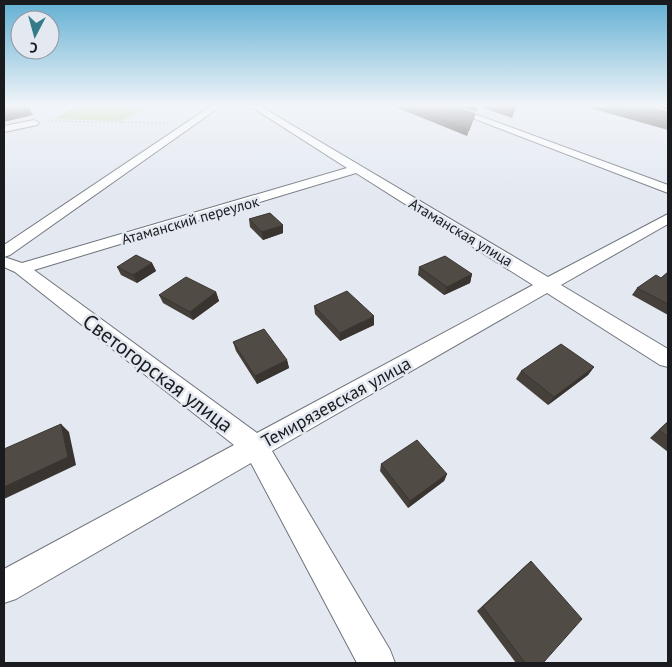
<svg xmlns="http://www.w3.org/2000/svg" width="672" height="667" font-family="'PT Sans',sans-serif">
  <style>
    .green { fill: #c3cf83 }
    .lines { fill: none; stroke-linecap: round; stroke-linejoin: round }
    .street-casing { stroke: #6f737b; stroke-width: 2 }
    .path { stroke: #a0a4ab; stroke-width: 1; stroke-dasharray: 2 2; stroke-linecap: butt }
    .street { fill: #fff; fill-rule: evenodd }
    .wall { fill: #46403b }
    .shaded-wall { fill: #393430 }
    .building { fill: #514b45; stroke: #393430 }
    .labels { text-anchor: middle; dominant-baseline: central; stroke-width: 5; stroke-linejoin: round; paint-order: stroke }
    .far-street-label { font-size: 15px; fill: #1a1b1e; stroke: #e3e8f1 }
    .street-label { font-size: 18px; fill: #1a1b1e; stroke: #e3e8f1 }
    .near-street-label { font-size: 21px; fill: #1a1b1e; stroke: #e3e8f1 }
  </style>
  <rect width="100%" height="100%" fill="#e3e8f1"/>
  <polygon class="green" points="75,106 151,106 120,121 54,119"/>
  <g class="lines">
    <g class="street-casing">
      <g id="street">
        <polygon points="211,106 221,106 10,255 4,257 4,245"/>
        <path d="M250,106H260L548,277L668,214V224L561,285L668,349V367L660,365L547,293L272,451L390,650L395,663H357L251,463L16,599L4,603V569L234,445L15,272L4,267V257L22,263L347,168ZM356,173L533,285L257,433L34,270Z"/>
        <polygon points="441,106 453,106 668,185 668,193"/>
        <polygon points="34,120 39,123 37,125 4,132 4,126"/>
      </g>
    </g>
    <g class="path">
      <polyline points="47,121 168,123"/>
      <polyline points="121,122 155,106"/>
    </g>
    <use href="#street" class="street"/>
  </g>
  <g class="wall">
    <polygon points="393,106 453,106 475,114 467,136"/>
    <polygon points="459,106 516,106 512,118 478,106 476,112"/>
    <polygon points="583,106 647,106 668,112 668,130"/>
    <polygon points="653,106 668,106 668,110"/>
    <polygon points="249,219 283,233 263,240 250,227"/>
    <polygon points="152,263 156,271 137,283 121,275 117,267"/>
    <polygon points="419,267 472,274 470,283 444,295 418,275"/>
    <polygon points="668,272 668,315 632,295 637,288 661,278"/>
    <polygon points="216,292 219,301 193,320 163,303 159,295"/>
    <polygon points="314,306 374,325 340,341 315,314"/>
    <polygon points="233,342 287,360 289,368 257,384 236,351"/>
    <polygon points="594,367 588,375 548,405 516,379 521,371"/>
    <polygon points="668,421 668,452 650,438"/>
    <polygon points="381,464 447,474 444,481 408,508 380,471"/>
    <polygon points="531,561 543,663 516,663 477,611 524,567"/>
  </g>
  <g class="shaded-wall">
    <polygon points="30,109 33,115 4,122 4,115"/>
    <polygon points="283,225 283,233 263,240 262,232"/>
    <polygon points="152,263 156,271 137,283 133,275"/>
    <polygon points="472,274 470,283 444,295 447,287"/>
    <polygon points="216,292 219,301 193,320 190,312"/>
    <polygon points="374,316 374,325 340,341 340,333"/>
    <polygon points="287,360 289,368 257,384 255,376"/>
    <polygon points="594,367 588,375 548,405 554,397"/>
    <polygon points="61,424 69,432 76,465 4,499 4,487"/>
    <polygon points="447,474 444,481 408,508 410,501"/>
  </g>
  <g class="building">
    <polygon points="4,106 25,106 30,109 4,115"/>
    <polygon points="408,106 453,106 475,114 469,130"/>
    <polygon points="497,106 516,106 514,112"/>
    <polygon points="607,106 647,106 668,112 668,123"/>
    <polygon points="270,213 283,225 262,232 249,219"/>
    <polygon points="136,255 152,263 133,275 117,267"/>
    <polygon points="445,256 472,274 447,287 419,267"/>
    <polygon points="668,272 668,304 637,288 656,275 661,278"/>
    <polygon points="186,277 216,292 190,312 159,295"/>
    <polygon points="347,291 374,316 340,333 314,306"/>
    <polygon points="264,329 287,360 255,376 233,342"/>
    <polygon points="561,344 594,367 554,397 521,371"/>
    <polygon points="668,422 668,437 659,430"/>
    <polygon points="61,424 68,457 4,487 4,449"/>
    <polygon points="417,440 447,474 410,501 381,464"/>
    <polygon points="531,561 582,619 543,663 525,663 483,607"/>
  </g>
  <linearGradient id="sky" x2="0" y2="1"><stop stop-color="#61afd3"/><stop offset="0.53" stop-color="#f2f5f9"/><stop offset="1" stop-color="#f2f5f9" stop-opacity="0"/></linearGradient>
  <rect width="672" height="199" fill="url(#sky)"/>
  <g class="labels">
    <g class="far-street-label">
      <text transform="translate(190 220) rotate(-16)">Атаманский переулок</text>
      <text transform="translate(461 232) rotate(31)">Атаманская улица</text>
    </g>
    <g class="street-label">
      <text transform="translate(336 402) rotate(-29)">Темирязевская улица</text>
    </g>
    <g class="near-street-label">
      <text transform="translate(158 373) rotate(37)">Светогорская улица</text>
    </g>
  </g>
  <rect width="672" height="667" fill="none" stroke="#1a1b1e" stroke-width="10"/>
  <g transform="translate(35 35) rotate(186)"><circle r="24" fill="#e3e8f1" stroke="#93969d"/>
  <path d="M0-4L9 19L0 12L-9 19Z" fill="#357a89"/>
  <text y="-8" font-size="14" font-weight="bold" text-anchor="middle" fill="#1a1b1e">С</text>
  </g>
</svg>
